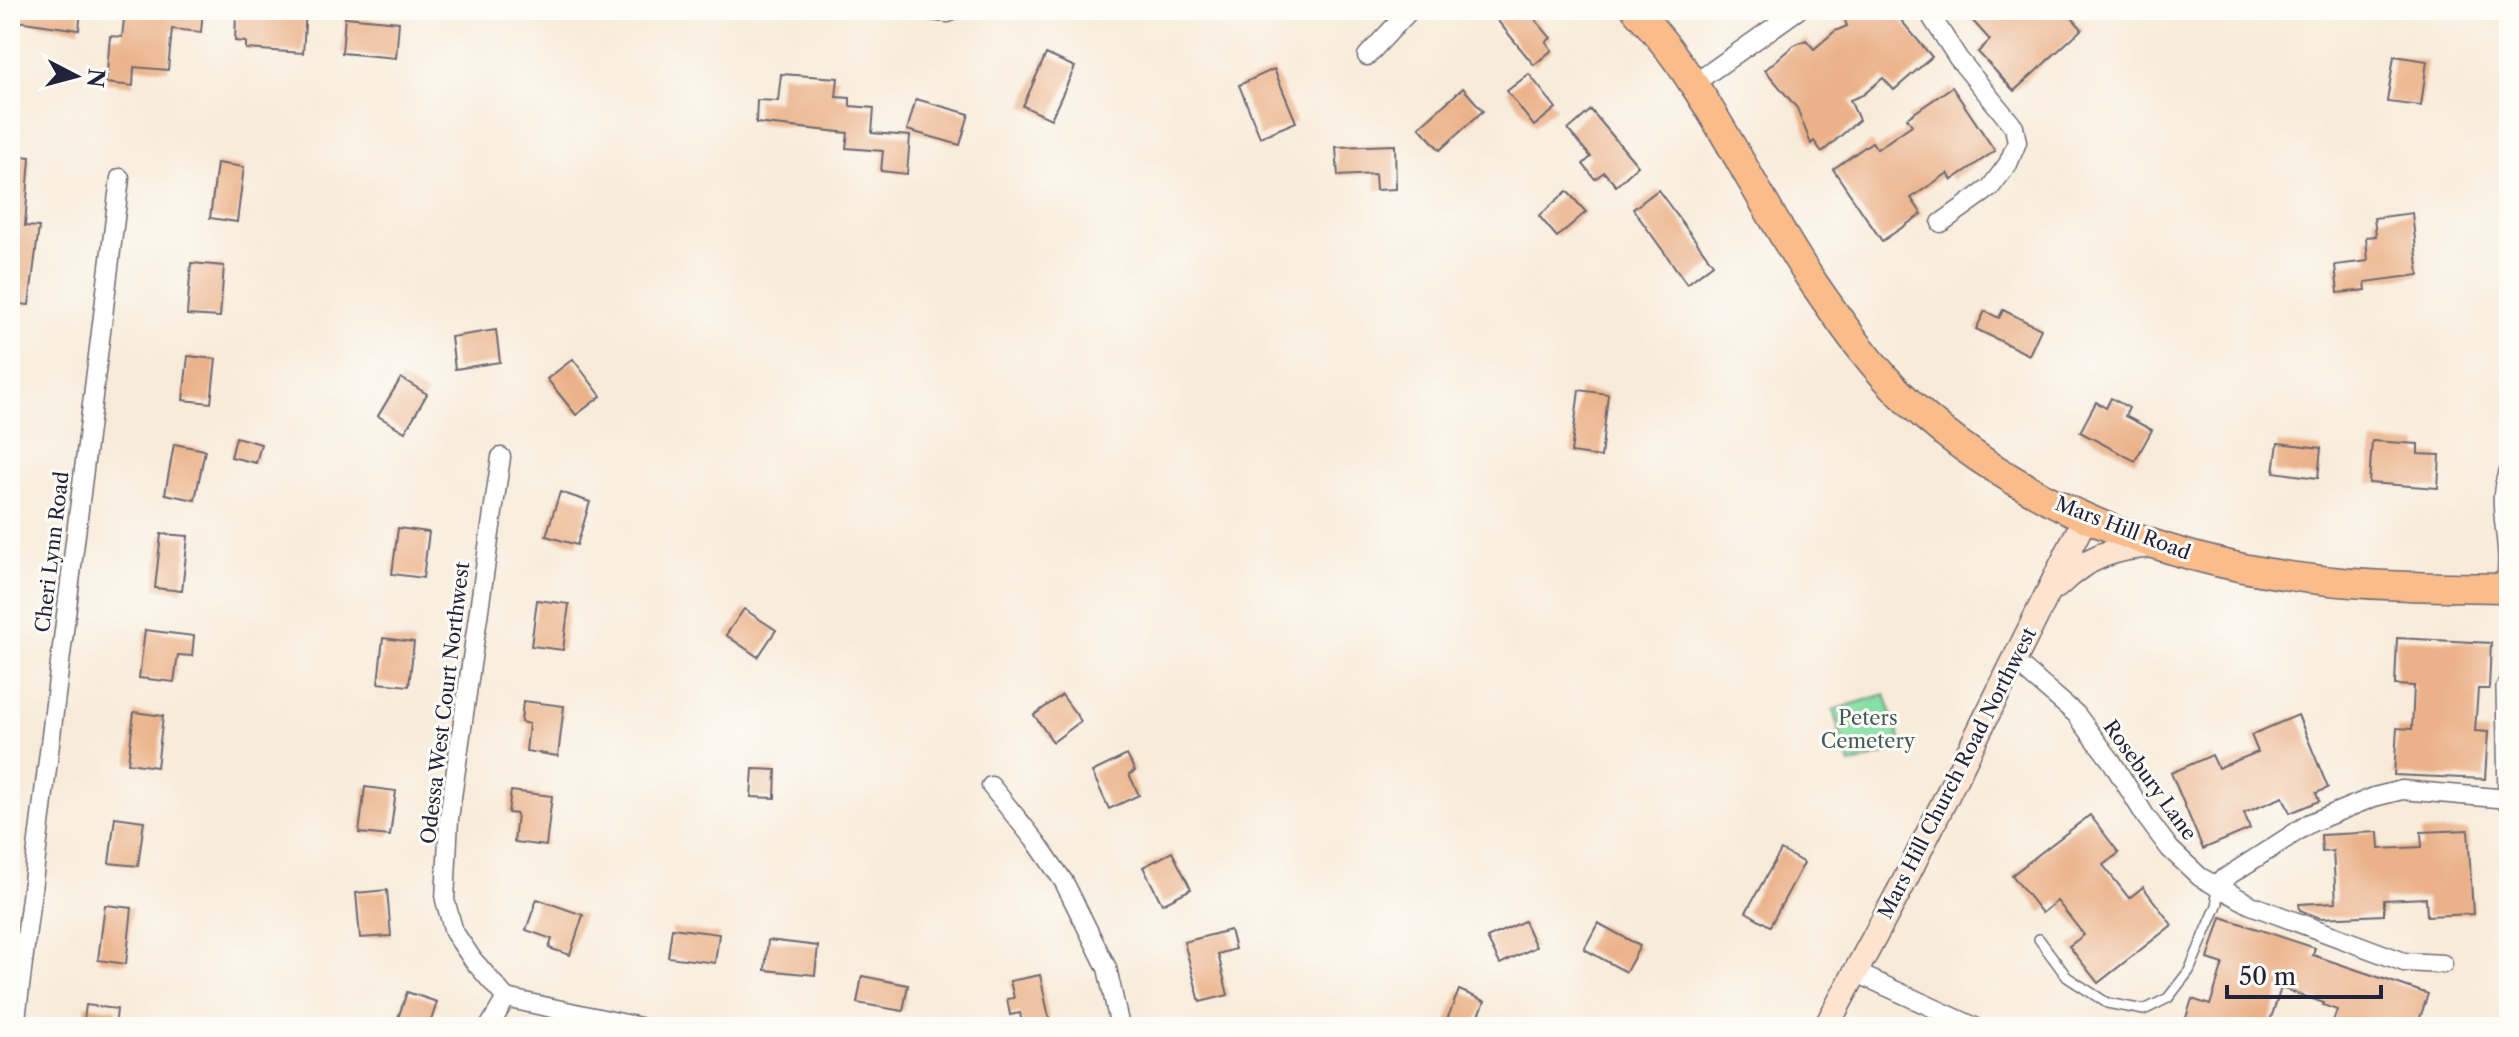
<svg xmlns="http://www.w3.org/2000/svg" width="2519" height="1037" font-family="'Libre Caslon Text',serif">
  <style>
    .green { fill: #86dfa4; stroke: #548070; stroke-width: 2 }
    .building { fill: #ebb28a }
    .lines { fill: none; stroke-linecap: round; stroke-linejoin: round }
    .lane-casing { stroke: #6d6872; stroke-width: 12 }
    .street-casing { stroke: #6d6872; stroke-width: 21 }
    .secondary-casing { stroke: #6d6872; stroke-width: 27 }
    .primary-casing { stroke: #6d6872; stroke-width: 31 }
    .lane { stroke: #fff; stroke-width: 9 }
    .street { stroke: #fff; stroke-width: 18 }
    .secondary { stroke: #fde4d0; stroke-width: 24 }
    .primary { stroke: #f9bc8a; stroke-width: 28 }
    .labels { text-anchor: middle; dominant-baseline: central; stroke-width: 6; stroke-linejoin: round; paint-order: stroke }
    .street-label { font-size: 20px; fill: #22223b; stroke: #fdfcf7 }
    .park-label { font-size: 20px; fill: #405b5a; stroke: #fdfcf7 }
  </style>
  <rect width="100%" height="100%" fill="#fdfcf7"/>
  <filter id="ink" filterUnits="userSpaceOnUse"><feTurbulence type="fractalNoise" baseFrequency=".0125" numOctaves="2"/><feDisplacementMap in="SourceGraphic" scale="16" xChannelSelector="R" yChannelSelector="G"/><feConvolveMatrix kernelMatrix="1 2 1 2 8 2 1 2 1" color-interpolation-filters="sRGB"/></filter>
  <filter id="wash" filterUnits="userSpaceOnUse"><feTurbulence type="fractalNoise" baseFrequency=".006" numOctaves="4" result="noise"/><feDisplacementMap in="SourceGraphic" scale="32" xChannelSelector="R" yChannelSelector="G"/><feGaussianBlur stdDeviation="1.8" result="paint"/><feColorMatrix in="noise" values="0 0 0 0 0 0 0 0 0 0 0 0 0 0 0 0 0 1.4 0 .05"/><feComposite in="paint" operator="in"/></filter>
  <g filter="url(#wash)">
    <rect width="100%" height="100%" fill="#f8ebd9"/>
    <polygon class="green" points="1885,694 1903,748 1850,765 1833,710"/>
    <g id="blocks">
      <g class="building">
        <polygon points="10,10 81,10 79,30 10,20"/>
        <polygon points="125,10 203,10 201,32 172,29 168,70 134,67 133,86 106,83 110,36 122,37"/>
        <polygon points="268,10 306,10 303,53 246,49 246,42 235,41 236,14 268,16"/>
        <polygon points="1510,10 1527,10 1551,38 1546,42 1552,50 1534,65 1497,20"/>
        <polygon points="1841,10 1896,10 1899,18 1932,57 1894,90 1883,78 1863,95 1850,100 1859,120 1822,152 1814,141 1811,144 1797,108 1765,70 1794,45 1806,40 1814,49 1835,31 1847,26"/>
        <polygon points="1963,10 2065,10 2082,29 2014,91 1978,52 1990,40"/>
        <polygon points="345,17 399,22 396,58 342,53"/>
        <polygon points="1046,54 1075,67 1051,119 1023,106"/>
        <polygon points="2394,56 2427,61 2421,106 2387,102"/>
        <polygon points="1274,69 1296,122 1260,137 1239,85"/>
        <polygon points="781,74 838,78 836,97 850,98 850,106 874,108 872,133 910,136 907,174 881,171 883,151 846,148 848,133 756,123 757,100 778,101"/>
        <polygon points="1529,74 1556,108 1534,126 1507,91"/>
        <polygon points="1952,87 1995,151 1952,180 1948,173 1911,198 1922,214 1882,241 1833,169 1872,142 1877,149 1912,125 1907,118"/>
        <polygon points="1463,88 1483,111 1440,150 1419,127"/>
        <polygon points="916,99 969,114 960,145 907,130"/>
        <polygon points="1591,110 1638,166 1616,186 1604,172 1595,179 1583,164 1591,157 1568,130"/>
        <polygon points="1395,145 1396,189 1376,190 1375,174 1338,176 1336,147"/>
        <polygon points="10,155 30,157 25,226 39,227 29,305 10,303"/>
        <polygon points="217,163 244,167 237,222 210,218"/>
        <polygon points="1658,190 1713,264 1687,284 1633,209"/>
        <polygon points="1567,191 1586,212 1557,237 1539,216"/>
        <polygon points="2412,213 2419,275 2365,282 2366,290 2338,293 2335,265 2368,261 2366,237 2376,236 2374,218"/>
        <polygon points="191,263 224,266 220,317 187,315"/>
        <polygon points="2003,310 2041,329 2029,355 1976,329 1985,311 1999,318"/>
        <polygon points="496,330 500,362 455,369 451,337"/>
        <polygon points="188,356 216,359 211,403 183,400"/>
        <polygon points="573,359 601,396 576,415 547,379"/>
        <polygon points="401,378 427,394 405,432 378,416"/>
        <polygon points="1579,390 1608,394 1601,457 1571,453"/>
        <polygon points="2111,398 2129,408 2125,416 2152,430 2135,461 2080,432 2096,402 2106,408"/>
        <polygon points="236,437 261,444 256,463 231,457"/>
        <polygon points="2372,441 2418,444 2418,454 2440,455 2438,488 2369,483"/>
        <polygon points="2278,443 2321,448 2318,478 2274,472"/>
        <polygon points="174,444 205,450 195,500 165,494"/>
        <polygon points="560,492 590,502 577,545 546,536"/>
        <polygon points="398,528 429,532 423,578 392,574"/>
        <polygon points="161,534 188,536 182,591 155,588"/>
        <polygon points="537,600 569,604 563,650 531,646"/>
        <polygon points="744,609 776,630 758,657 726,635"/>
        <polygon points="145,630 194,636 192,656 178,655 174,682 139,678"/>
        <polygon points="383,638 414,642 409,686 378,683"/>
        <polygon points="2397,638 2491,643 2489,689 2478,689 2475,731 2488,732 2485,779 2394,775 2397,728 2412,729 2414,686 2395,685"/>
        <polygon points="1062,695 1081,721 1053,742 1034,715"/>
        <polygon points="523,701 564,706 558,756 526,751 529,724 521,722"/>
        <polygon points="134,712 163,716 157,767 128,763"/>
        <polygon points="2298,715 2328,788 2316,793 2319,801 2290,813 2283,797 2244,813 2250,829 2203,849 2171,773 2212,755 2218,768 2258,752 2251,735"/>
        <polygon points="1127,755 1135,771 1129,774 1139,795 1109,809 1092,772"/>
        <polygon points="753,769 776,770 775,798 751,797"/>
        <polygon points="365,787 396,791 390,836 359,833"/>
        <polygon points="511,791 552,796 546,846 514,842 517,814 508,813"/>
        <polygon points="2090,815 2119,853 2103,865 2129,898 2143,887 2172,925 2098,983 2069,946 2084,935 2057,901 2042,913 2012,875"/>
        <polygon points="115,817 144,821 138,866 109,863"/>
        <polygon points="2468,830 2473,914 2427,916 2426,898 2384,900 2384,915 2320,918 2300,910 2299,904 2336,902 2333,851 2322,852 2321,835 2378,832 2379,849 2422,847 2421,832"/>
        <polygon points="1781,850 1804,863 1770,926 1746,912"/>
        <polygon points="1172,852 1191,889 1162,904 1143,867"/>
        <polygon points="387,890 391,936 360,938 356,893"/>
        <polygon points="537,899 583,915 570,955 549,948 552,939 526,930"/>
        <polygon points="105,905 132,908 126,964 98,960"/>
        <polygon points="2221,917 2315,948 2313,955 2428,994 2417,1027 2331,1027 2337,1010 2323,1005 2324,1003 2281,988 2268,1027 2183,1027 2192,999 2210,1005 2223,964 2208,959"/>
        <polygon points="1524,921 1536,947 1500,964 1487,938"/>
        <polygon points="1598,923 1640,946 1626,972 1584,949"/>
        <polygon points="672,928 719,934 715,963 668,957"/>
        <polygon points="1230,930 1235,949 1218,954 1228,995 1200,1002 1184,942"/>
        <polygon points="768,940 818,946 815,975 765,970"/>
        <polygon points="1040,975 1051,1027 1023,1027 1020,1013 1010,1015 1007,999 1014,998 1010,981"/>
        <polygon points="862,976 908,985 903,1011 857,1003"/>
        <polygon points="1459,990 1485,1001 1474,1027 1444,1027"/>
        <polygon points="407,992 437,1002 429,1027 395,1027"/>
        <polygon points="86,1005 117,1009 115,1027 83,1027"/>
      </g>
    </g>
  </g>
  <g filter="url(#ink)">
    <use href="#blocks" fill-opacity="0" stroke="#6d6872" stroke-width="2"/>
    <g class="lines">
      <g class="lane-casing">
        <g id="lane">
          <path d="M2502,585C2502,576 2503,567 2503,559C2503,529 2489,489 2509,463"/>
          <polyline points="2503,799 2501,687 2509,668"/>
          <polyline points="2039,939 2067,977 2107,1003 2144,1010 2168,998 2189,971 2218,903 2214,885"/>
        </g>
      </g>
      <g class="street-casing">
        <g id="street">
          <polyline points="923,10 948,13"/>
          <polyline points="1927,10 1958,58 2014,127 2017,142 2008,164 1990,188 1941,223"/>
          <polyline points="1367,56 1410,10"/>
          <polyline points="1692,85 1798,10"/>
          <polyline points="501,457 449,818 445,900 454,932 473,960 506,998"/>
          <polyline points="2014,661 2076,714 2112,762 2146,817 2170,849 2200,877 2251,905 2404,962 2443,964"/>
          <polyline points="991,786 1037,843 1064,882 1107,968 1120,1027"/>
          <polyline points="2214,885 2310,823 2374,797 2402,790 2509,799"/>
          <polyline points="1857,973 1975,1027"/>
          <polyline points="506,998 640,1027"/>
          <polyline points="15,1027 120,178"/>
          <polyline points="489,1027 506,998"/>
        </g>
      </g>
      <g class="secondary-casing">
        <g id="secondary">
          <path d="M2057,586C2086,557 2115,547 2156,545"/>
          <polyline points="1826,1027 1904,882 2085,518"/>
        </g>
      </g>
      <g class="primary-casing">
        <path id="primary" d="M1636,10C1709,88 1751,190 1810,278C1841,323 1872,368 1912,405C2019,503 2161,560 2304,578C2372,587 2441,587 2509,588"/>
      </g>
      <use href="#lane" class="lane"/>
      <use href="#street" class="street"/>
      <use href="#secondary" class="secondary"/>
      <use href="#primary" class="primary"/>
    </g>
  </g>
  <g class="labels">
    <g class="street-label">
      <text transform="translate(2123 528) rotate(21)">Mars Hill Road</text>
      <text transform="translate(52 552) rotate(-83)">Cheri Lynn Road</text>
      <text transform="translate(445 703) rotate(-83)">Odessa West Court Northwest</text>
      <text transform="translate(1957 773) rotate(-63)">Mars Hill Church Road Northwest</text>
      <text transform="translate(2150 780) rotate(54)">Rosebury Lane</text>
    </g>
    <g class="park-label">
      <text x="1868" y="718">Peters<tspan x="1868" dy="23">Cemetery</tspan></text>
    </g>
  </g>
  <rect width="2519" height="1037" fill="none" stroke="#fdfcf7" stroke-width="40"/>
  <g transform="translate(76 76) rotate(96)" stroke="#fdfcf7" stroke-width="6" paint-order="stroke">
  <path d="M0-6L14 30L0 20L-14 30Z" fill="#22223b"/>
  <text y="-12" font-size="22" font-weight="bold" text-anchor="middle" fill="#22223b">N</text>
  </g>
  <path d="M2227 985v12h154v-12" fill="none" stroke="#22223b" stroke-width="4"/>
  <text x="2239" y="985" font-size="24" fill="#22223b" stroke="#fdfcf7" stroke-width="6" paint-order="stroke">50 m</text>
</svg>
